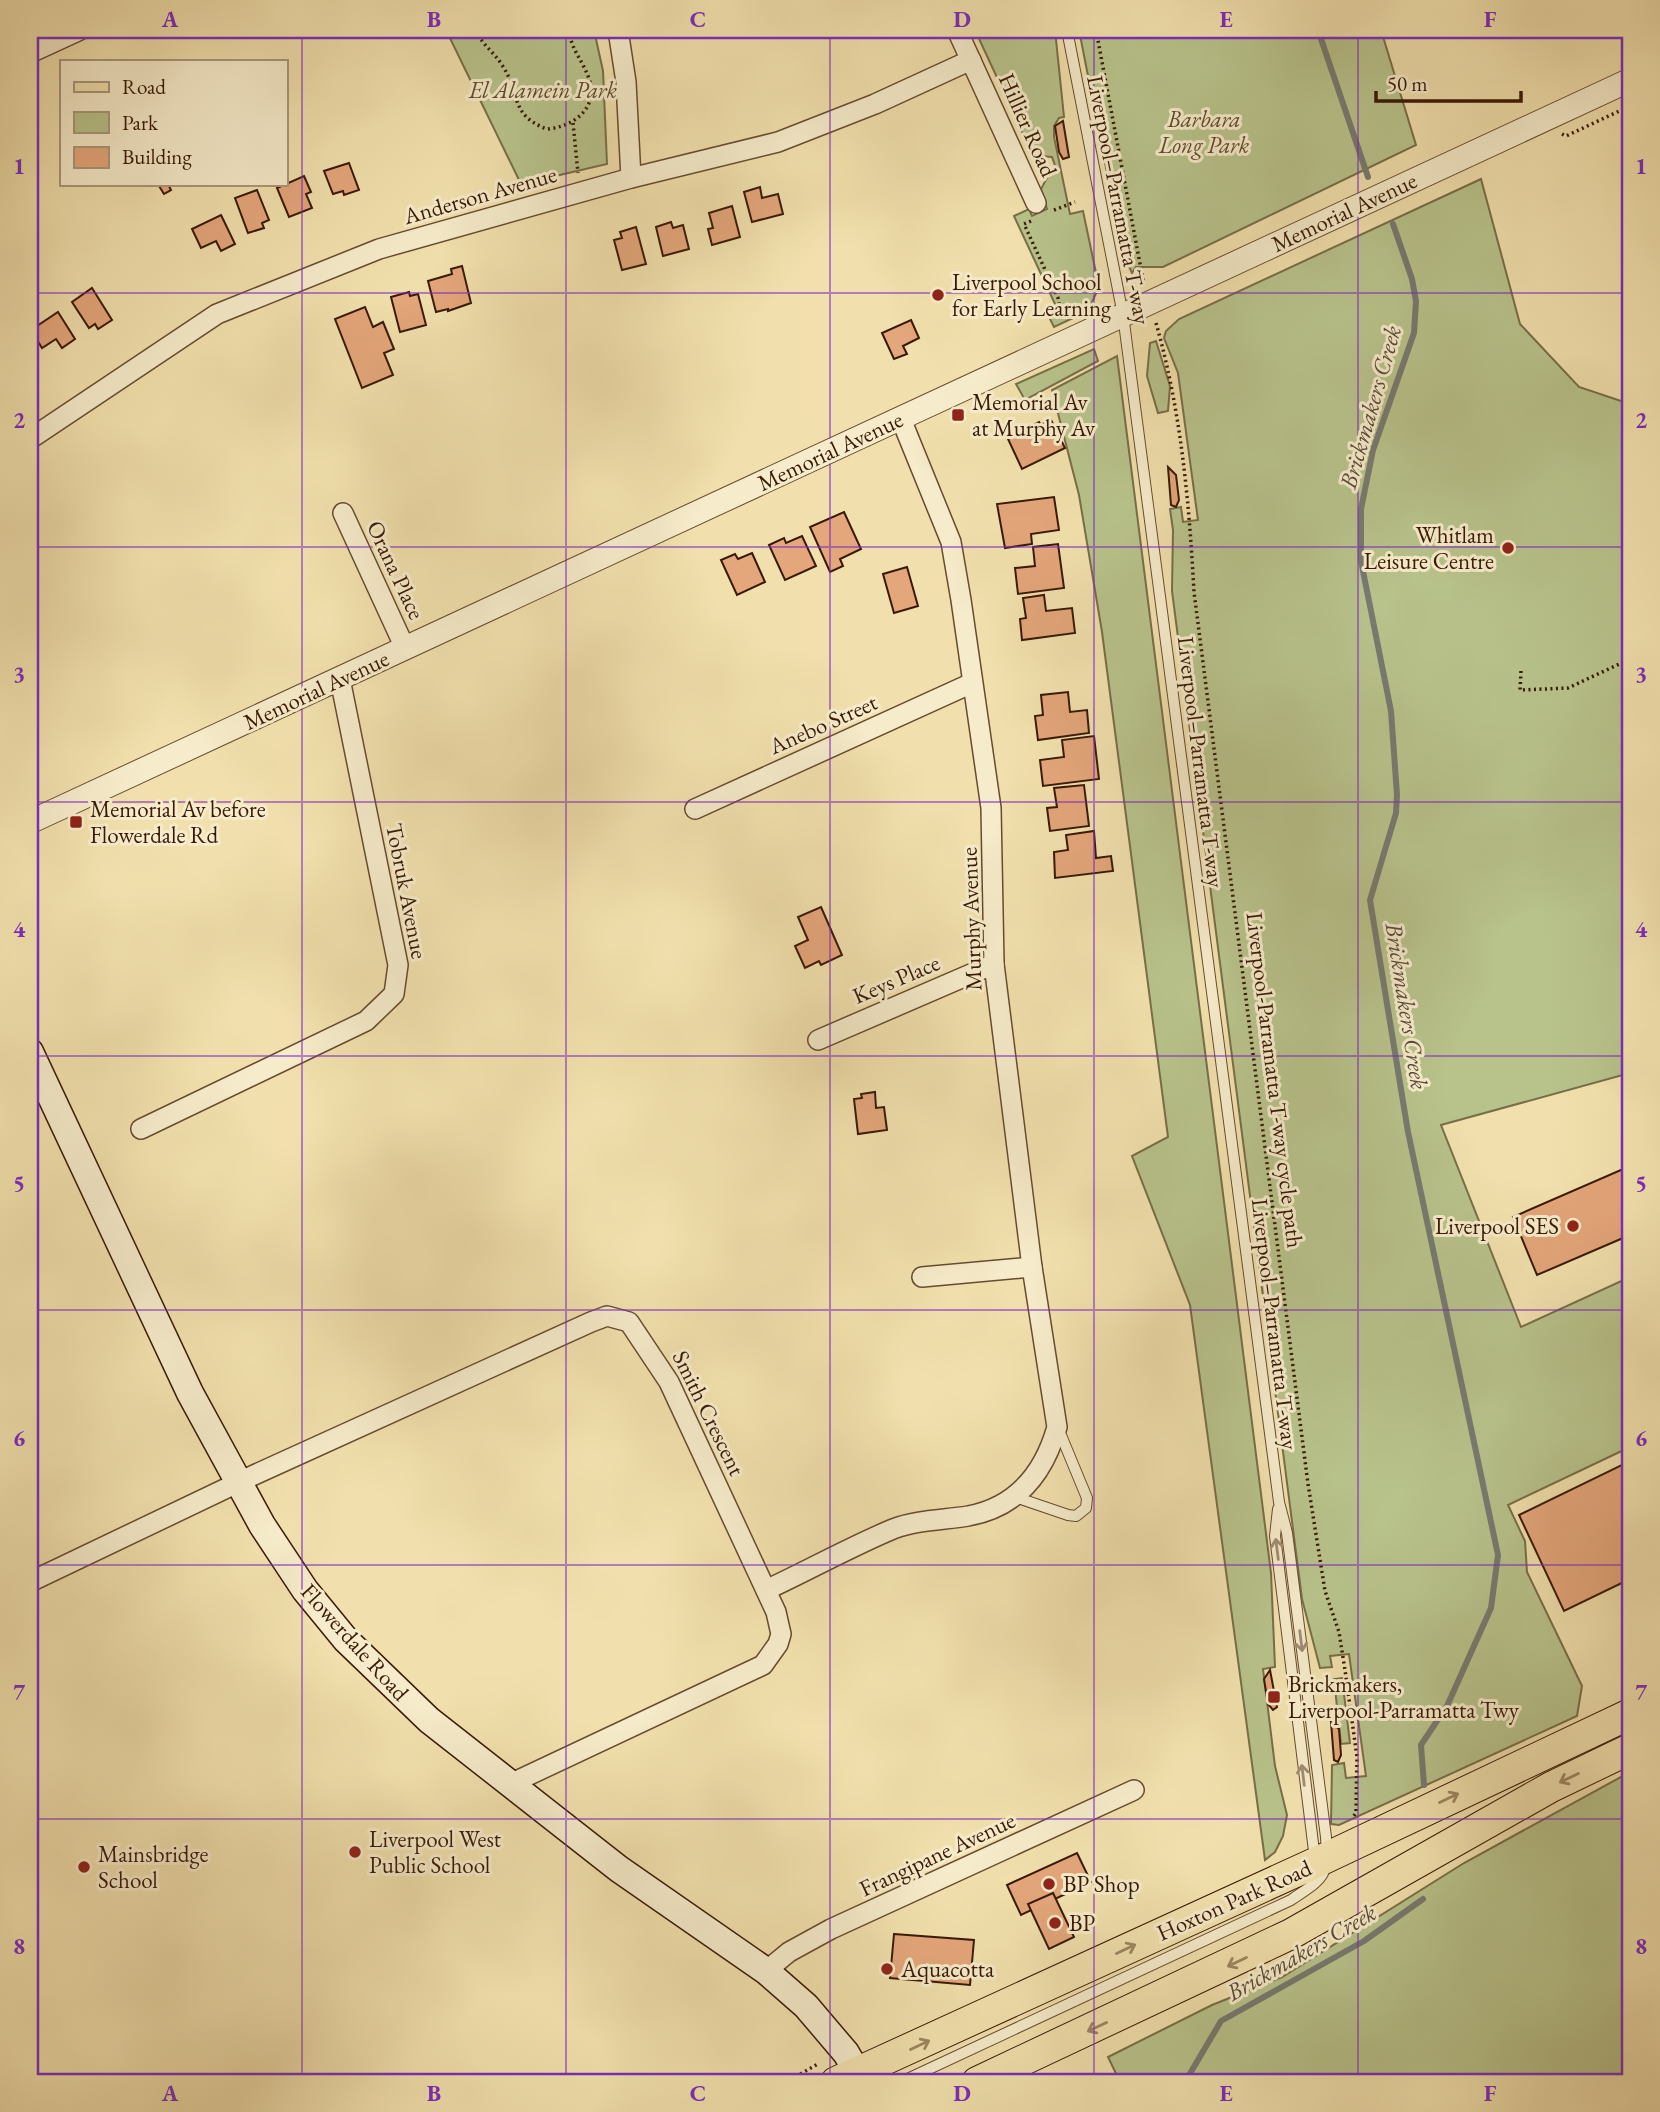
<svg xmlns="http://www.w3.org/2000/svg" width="1660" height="2112" font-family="'EB Garamond',serif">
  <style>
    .green { fill: #b8c28b; stroke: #786e48; stroke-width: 2 }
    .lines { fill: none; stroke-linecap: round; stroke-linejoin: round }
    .stream { stroke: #777a70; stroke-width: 6 }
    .building { fill: #e4a67b; stroke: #391906; stroke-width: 2 }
    .service-casing { stroke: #674b30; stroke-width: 12 }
    .minor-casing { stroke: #674b30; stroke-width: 22 }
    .tertiary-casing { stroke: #674b30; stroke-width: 25 }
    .secondary-casing { stroke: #391906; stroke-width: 29 }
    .primary-casing { stroke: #391906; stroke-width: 32 }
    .path { stroke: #391906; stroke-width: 3.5; stroke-dasharray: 2 3.5; stroke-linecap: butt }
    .service { stroke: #f6ebca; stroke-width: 10 }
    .minor { stroke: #f6ebca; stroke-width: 19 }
    .tertiary { stroke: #f6ebca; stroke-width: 23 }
    .secondary { stroke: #f6ebca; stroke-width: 26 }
    .primary { stroke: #f1e0ad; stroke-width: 30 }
    .oneway { stroke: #a18c72 }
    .oneway2 { stroke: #9e8662 }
    .grid { fill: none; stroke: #7b2cbf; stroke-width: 2; stroke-opacity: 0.55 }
    .poi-dot { fill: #8f2418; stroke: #f6ebca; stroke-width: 2.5 }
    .labels { text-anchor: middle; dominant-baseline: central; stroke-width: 6; stroke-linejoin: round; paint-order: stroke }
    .park-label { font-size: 23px; font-style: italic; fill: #5f4c2e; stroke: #f6ebca }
    .street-label { font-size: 23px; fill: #391906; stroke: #f6ebca }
    .poi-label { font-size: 23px; fill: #391906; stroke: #f6ebca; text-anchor: start }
    .water-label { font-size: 24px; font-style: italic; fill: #58493b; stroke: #f6ebca }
    .neatline { fill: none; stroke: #7b2cbf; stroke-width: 2.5 }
    .grid-label { font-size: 23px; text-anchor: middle; font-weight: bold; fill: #7b2cbf }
  </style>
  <rect width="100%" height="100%" fill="#f1e0ad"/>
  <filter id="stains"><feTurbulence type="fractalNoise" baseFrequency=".00286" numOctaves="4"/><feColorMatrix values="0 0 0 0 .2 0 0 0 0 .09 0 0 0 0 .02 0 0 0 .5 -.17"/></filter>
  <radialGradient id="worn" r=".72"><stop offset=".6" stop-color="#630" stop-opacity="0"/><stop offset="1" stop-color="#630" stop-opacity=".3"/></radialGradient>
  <g class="green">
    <polygon points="446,30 594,30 603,71 607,164 521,184"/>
    <polygon points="975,30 1055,30 1064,117 1059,118 1054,126 1054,137 1070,214 1083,211 1099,287 1088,311 1054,327 1050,319 1055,304 1014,216 1029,209 1032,216 1047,209 1041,189 1048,176 1057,171 1052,157 1039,156 1030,149"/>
    <polygon points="1079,30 1381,30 1416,145 1163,267 1136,267 1132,273 1123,254"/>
    <polygon points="1481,179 1520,324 1579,387 1630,404 1630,1073 1441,1125 1521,1327 1630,1277 1630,1447 1508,1505 1525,1541 1527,1572 1582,1686 1577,1716 1339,1825 1331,1824 1332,1765 1344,1763 1346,1778 1366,1776 1349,1654 1330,1656 1332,1667 1320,1668 1302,1599 1172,591 1173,530 1170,509 1181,507 1183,522 1198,520 1178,373 1164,338 1166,331 1179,319"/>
    <polygon points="1156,341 1170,386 1168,411 1158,413 1147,376 1150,343"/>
    <polygon points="1094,349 1098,361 1025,400 1016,384"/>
    <polygon points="1117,356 1271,1573 1275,1667 1263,1669 1275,1766 1287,1815 1283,1836 1275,1852 1265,1860 1190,1305 1132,1156 1168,1137 1102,632 1079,495 1052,390"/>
    <polygon points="1342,1678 1350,1743 1341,1744 1334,1679"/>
    <polygon points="1630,1772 1630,2056 1623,2059 1623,2082 1120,2082 1108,2057 1212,2005 1282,1977 1464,1863"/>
  </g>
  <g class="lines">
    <g class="stream">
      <polyline points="1318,30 1368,177"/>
      <polyline points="1393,224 1412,279 1416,301 1414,333 1373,450 1361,509 1361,561 1391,711 1397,795 1396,813 1370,900 1408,1132 1498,1555 1491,1608 1447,1706 1421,1745 1424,1785"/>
      <polyline points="1185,2082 1221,2021 1364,1941 1423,1899"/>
    </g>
  </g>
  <g class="building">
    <polygon points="1063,121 1069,157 1063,159 1059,152 1055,126"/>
    <polygon points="349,163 359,190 344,195 343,191 333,194 324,171"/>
    <polygon points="304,176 311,192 306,194 312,208 289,217 277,188"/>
    <polygon points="168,184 171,190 164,194 159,186"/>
    <polygon points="760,187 762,198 778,194 783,214 752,222 744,192"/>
    <polygon points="257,190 269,220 262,223 264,228 248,233 235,198"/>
    <polygon points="732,206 740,237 712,245 708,229 713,228 709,213"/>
    <polygon points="221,215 235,244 221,251 216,241 201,248 192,229"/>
    <polygon points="671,222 673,228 683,225 689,249 663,256 656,227"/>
    <polygon points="636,227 646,264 622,270 614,240 622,238 620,232"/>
    <polygon points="462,266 471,303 448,311 448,309 436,312 428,281 452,274 451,269"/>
    <polygon points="92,288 112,320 98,329 95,324 89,328 72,302"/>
    <polygon points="409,292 410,296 418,294 426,325 400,332 391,297"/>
    <polygon points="365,307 373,327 383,322 394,349 384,353 393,375 362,388 335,319"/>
    <polygon points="58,312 75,339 62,348 56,339 42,348 31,330"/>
    <polygon points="911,320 919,338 903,346 907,354 894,359 882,333"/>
    <polygon points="1051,420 1065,448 1022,469 1008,439 1039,422 1041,425"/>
    <polygon points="1168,467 1176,475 1179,500 1176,507 1171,505"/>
    <polygon points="1054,497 1059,530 1031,534 1032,544 1005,548 997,504"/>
    <polygon points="844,512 861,549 840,559 843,566 830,572 810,527"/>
    <polygon points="802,536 816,566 785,580 769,545 784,538 786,543"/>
    <polygon points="1058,544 1064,588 1018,594 1015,568 1035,566 1033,547"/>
    <polygon points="752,553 765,582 737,595 721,560 735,554 738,559"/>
    <polygon points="907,567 918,606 894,613 883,574"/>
    <polygon points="1044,595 1046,611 1072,608 1075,633 1022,640 1020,619 1026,618 1023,598"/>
    <polygon points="1068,692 1070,712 1087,710 1089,733 1038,740 1035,716 1043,715 1041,695"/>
    <polygon points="1094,736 1099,779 1043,786 1040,760 1064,757 1062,740"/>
    <polygon points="1084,785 1089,826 1050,831 1047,808 1057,807 1054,788"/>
    <polygon points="1094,831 1096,858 1111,856 1113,871 1055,878 1054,852 1068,850 1066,835"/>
    <polygon points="821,907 842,955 821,965 819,961 805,968 795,946 808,940 798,917"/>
    <polygon points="875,1092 876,1108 884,1107 887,1130 858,1134 854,1099 862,1098 861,1094"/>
    <polygon points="1630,1166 1630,1235 1537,1275 1513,1217"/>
    <polygon points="1630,1461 1630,1579 1564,1611 1519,1515"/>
    <polygon points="1270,1670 1277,1707 1273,1710 1268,1704 1264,1679"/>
    <polygon points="1331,1722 1339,1729 1341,1755 1338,1762 1334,1760"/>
    <polygon points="1077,1853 1091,1882 1021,1915 1007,1885"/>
    <polygon points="1053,1893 1074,1937 1049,1949 1028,1904"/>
    <polygon points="894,1934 974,1940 970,1985 890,1978"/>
  </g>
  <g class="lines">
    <g class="service-casing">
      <g id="service">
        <polyline points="1015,1497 1068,1515 1076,1516 1086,1508 1087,1498 1058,1428"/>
        <polyline points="1278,1509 1275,1536 1315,1859"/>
        <path d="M901,2082L1291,1900C1323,1878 1329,1878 1326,1837L1287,1533L1279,1502L1123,315L1067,30"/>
      </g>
    </g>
    <g class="minor-casing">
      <g id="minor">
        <polyline points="618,30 626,82 631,178"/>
        <polyline points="957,30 1036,203"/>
        <polyline points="30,53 80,30"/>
        <polyline points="30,439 217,314 379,249 631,178 778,142 875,104 971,60"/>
        <polyline points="343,513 405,648"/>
        <polyline points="695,809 972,683"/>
        <polyline points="818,1040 994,964"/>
        <polyline points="141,1129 366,1021 394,994 398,965 340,679"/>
        <polyline points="922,1277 1032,1267"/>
        <polyline points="30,1582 254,1475 591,1322 607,1316 629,1322 669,1382 776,1612 781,1634 778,1644 763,1665 510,1784"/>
        <path d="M766,1590C809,1570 850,1547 893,1529C916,1520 943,1520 968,1516C1017,1507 1044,1473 1057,1427L1032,1267L994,964L991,808L961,600L951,542L901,419"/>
        <polyline points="766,1971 789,1952 831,1929 1134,1790"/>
      </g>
    </g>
    <g class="tertiary-casing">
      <polyline id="tertiary" points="30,822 1630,80"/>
    </g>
    <g class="secondary-casing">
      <polyline id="secondary" points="30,1052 190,1393 262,1525 305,1590 346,1640 429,1720 619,1869 766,1971 806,2006 846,2053 863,2082"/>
    </g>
    <g class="primary-casing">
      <g id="primary">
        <polyline points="836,2082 1315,1863 1630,1714"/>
        <polyline points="977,2082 1291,1934 1551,1787 1630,1749"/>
      </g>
    </g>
    <g class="path">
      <path d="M476,30C482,45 494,52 502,65C521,93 509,115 547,129C572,127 597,110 590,82C585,63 571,51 569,30"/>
      <polyline points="1096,30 1144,285"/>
      <polyline points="573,123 578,173"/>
      <polyline points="1562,134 1566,136 1630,106"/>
      <polyline points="1054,210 1075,202"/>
      <polyline points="1031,221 1024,224 1058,298 1061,315"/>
      <path d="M1156,323C1181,411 1189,500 1194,592L1308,1484L1325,1591L1339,1632L1345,1670L1357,1757L1356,1813L1353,1817"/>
      <polyline points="1521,671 1520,690 1568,688 1630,659"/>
      <polyline points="786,2082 818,2064"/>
    </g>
    <use href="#service" class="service"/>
    <use href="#minor" class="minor"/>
    <use href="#tertiary" class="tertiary"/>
    <use href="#secondary" class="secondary"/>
    <use href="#primary" class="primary"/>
  </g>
  <defs><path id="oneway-shaft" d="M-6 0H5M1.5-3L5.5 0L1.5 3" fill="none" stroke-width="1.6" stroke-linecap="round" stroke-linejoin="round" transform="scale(1.75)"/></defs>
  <g class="oneway">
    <use href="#oneway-shaft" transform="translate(1277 1549) rotate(-97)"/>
    <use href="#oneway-shaft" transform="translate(1301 1641) rotate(83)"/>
    <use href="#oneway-shaft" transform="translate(1303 1775) rotate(-97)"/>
  </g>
  <g class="oneway2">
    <use href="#oneway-shaft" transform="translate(1569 1778) rotate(154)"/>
    <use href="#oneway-shaft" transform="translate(1449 1798) rotate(-26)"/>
    <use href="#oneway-shaft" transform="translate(1126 1949) rotate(-25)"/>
    <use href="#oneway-shaft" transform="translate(1237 1962) rotate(154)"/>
    <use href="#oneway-shaft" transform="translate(1097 2027) rotate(155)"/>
    <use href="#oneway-shaft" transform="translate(920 2045) rotate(-25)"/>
  </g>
  <path class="grid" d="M302,30V2082M566,30V2082M830,30V2082M1094,30V2082M1358,30V2082M30,293H1630M30,547H1630M30,802H1630M30,1056H1630M30,1310H1630M30,1565H1630M30,1819H1630"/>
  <g class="poi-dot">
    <circle cx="938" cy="295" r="7"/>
    <rect x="951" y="408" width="14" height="14" rx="3.5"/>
    <circle cx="1508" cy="548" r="7"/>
    <rect x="69" y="815" width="14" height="14" rx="3.5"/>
    <circle cx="1573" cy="1226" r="7"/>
    <rect x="1267" y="1690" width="14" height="14" rx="3.5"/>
    <circle cx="355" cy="1852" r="7"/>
    <circle cx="84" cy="1867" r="7"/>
    <circle cx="1049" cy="1884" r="7"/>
    <circle cx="1055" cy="1923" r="7"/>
    <circle cx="887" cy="1969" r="7"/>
  </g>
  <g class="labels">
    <g class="park-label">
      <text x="543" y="90">El Alamein Park</text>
      <text x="1204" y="119">Barbara<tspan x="1204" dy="26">Long Park</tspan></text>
    </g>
    <g class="street-label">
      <text transform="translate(1028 125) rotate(66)">Hillier Road</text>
      <text transform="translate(480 195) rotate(-16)">Anderson Avenue</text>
      <text transform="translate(1119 200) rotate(79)">Liverpool–Parramatta T-way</text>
      <text transform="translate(1344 212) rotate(-25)">Memorial Avenue</text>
      <text transform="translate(830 451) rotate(-25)">Memorial Avenue</text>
      <text transform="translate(396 570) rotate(65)">Orana Place</text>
      <text transform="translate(316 690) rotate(-25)">Memorial Avenue</text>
      <text transform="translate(823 724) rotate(-24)">Anebo Street</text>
      <text transform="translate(1201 762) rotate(83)">Liverpool–Parramatta T-way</text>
      <text transform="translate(407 891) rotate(79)">Tobruk Avenue</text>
      <text transform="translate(971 919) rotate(-92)">Murphy Avenue</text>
      <text transform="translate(896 979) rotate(-23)">Keys Place</text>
      <text transform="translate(1275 1080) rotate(83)">Liverpool-Parramatta T-way cycle path</text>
      <text transform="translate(1275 1324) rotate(83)">Liverpool–Parramatta T-way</text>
      <text transform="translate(709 1413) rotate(64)">Smith Crescent</text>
      <text transform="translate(355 1642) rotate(48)">Flowerdale Road</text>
      <text transform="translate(937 1854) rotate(-25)">Frangipane Avenue</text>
      <text transform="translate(1234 1900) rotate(-24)">Hoxton Park Road</text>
    </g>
    <g class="poi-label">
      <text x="952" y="282">Liverpool School<tspan x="952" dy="26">for Early Learning</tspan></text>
      <text x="972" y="402">Memorial Av<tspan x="972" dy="26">at Murphy Av</tspan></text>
      <text x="1494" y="535" text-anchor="end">Whitlam<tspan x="1494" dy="26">Leisure Centre</tspan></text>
      <text x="90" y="809">Memorial Av before<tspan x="90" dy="26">Flowerdale Rd</tspan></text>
      <text x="1559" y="1226" text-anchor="end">Liverpool SES</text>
      <text x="1288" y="1684">Brickmakers,<tspan x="1288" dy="26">Liverpool-Parramatta Twy</tspan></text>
      <text x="369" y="1839">Liverpool West<tspan x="369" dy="26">Public School</tspan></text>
      <text x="98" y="1854">Mainsbridge<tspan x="98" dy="26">School</tspan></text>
      <text x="1063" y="1884">BP Shop</text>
      <text x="1069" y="1923">BP</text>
      <text x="901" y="1969">Aquacotta</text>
    </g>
    <g class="water-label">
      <text transform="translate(1370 407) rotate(-74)">Brickmakers Creek</text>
      <text transform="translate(1407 1006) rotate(81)">Brickmakers Creek</text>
      <text transform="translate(1301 1952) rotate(-30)">Brickmakers Creek</text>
    </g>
  </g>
  <rect width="1660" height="2112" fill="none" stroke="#f1e0ad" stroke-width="77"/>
  <rect x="60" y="60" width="228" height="126" fill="#f6ebca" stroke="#aa977c" stroke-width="2"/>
  <rect x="74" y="82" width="35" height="10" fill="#f1e0ad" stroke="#aa977c" stroke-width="2"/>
  <text x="122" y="94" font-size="21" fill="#391906">Road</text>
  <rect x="74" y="112" width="35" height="21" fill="#b8c28b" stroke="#aa977c" stroke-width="2"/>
  <text x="122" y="130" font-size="21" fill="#391906">Park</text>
  <rect x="74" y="147" width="35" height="21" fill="#e4a67b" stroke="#aa977c" stroke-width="2"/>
  <text x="122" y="164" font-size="21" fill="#391906">Building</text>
  <path d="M1376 91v10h145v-10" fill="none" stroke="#391906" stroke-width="3.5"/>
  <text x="1387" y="91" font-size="21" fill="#391906" stroke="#f6ebca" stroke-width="5" paint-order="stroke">50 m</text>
  <rect x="38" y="38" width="1584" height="2036" class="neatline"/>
  <g class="grid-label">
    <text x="170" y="27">A</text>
    <text x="434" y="27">B</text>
    <text x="698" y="27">C</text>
    <text x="962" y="27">D</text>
    <text x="1226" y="27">E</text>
    <text x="1490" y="27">F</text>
    <text x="19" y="174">1</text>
    <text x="1641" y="174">1</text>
    <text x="19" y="428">2</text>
    <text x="1641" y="428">2</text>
    <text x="19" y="682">3</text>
    <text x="1641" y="682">3</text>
    <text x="19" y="937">4</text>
    <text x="1641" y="937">4</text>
    <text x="19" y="1191">5</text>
    <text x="1641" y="1191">5</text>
    <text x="19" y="1446">6</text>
    <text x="1641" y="1446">6</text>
    <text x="19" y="1700">7</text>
    <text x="1641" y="1700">7</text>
    <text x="19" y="1954">8</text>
    <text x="1641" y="1954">8</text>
    <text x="170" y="2101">A</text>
    <text x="434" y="2101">B</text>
    <text x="698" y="2101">C</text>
    <text x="962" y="2101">D</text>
    <text x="1226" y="2101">E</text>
    <text x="1490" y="2101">F</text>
  </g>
  <rect width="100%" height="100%" filter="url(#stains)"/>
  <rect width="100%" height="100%" fill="url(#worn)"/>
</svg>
